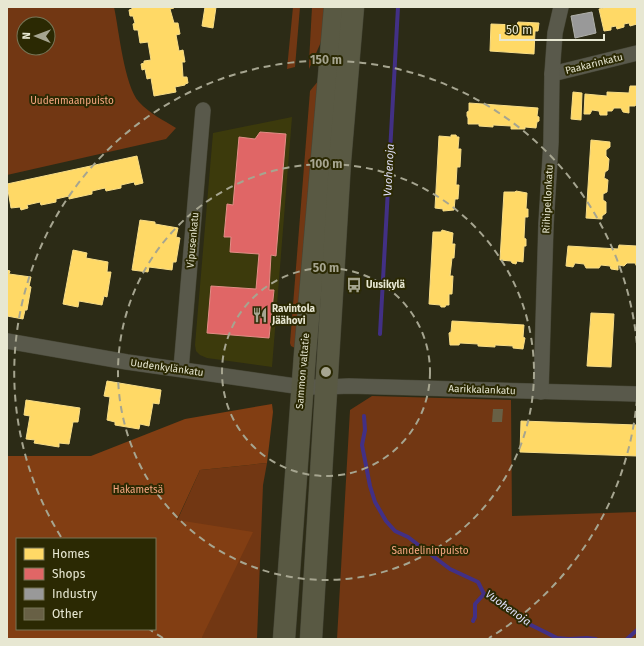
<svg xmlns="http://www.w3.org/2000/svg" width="644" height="646" font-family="'Fira Sans',sans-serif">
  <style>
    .built { fill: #3c3a0c }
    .green { fill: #723713; fill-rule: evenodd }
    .forest { fill: #823e13; fill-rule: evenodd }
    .homes { fill: #ffd966; stroke: #f8dd86 }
    .shops { fill: #e06666; stroke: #e28d86 }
    .industry { fill: #999; stroke: #b0b0aa }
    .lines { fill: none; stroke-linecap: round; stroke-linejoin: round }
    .stream { stroke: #423085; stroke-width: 4 }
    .building { fill: #686045 }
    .street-casing { stroke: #464636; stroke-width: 16 }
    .primary-casing { stroke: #464636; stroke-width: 23 }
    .street { stroke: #59594b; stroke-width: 15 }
    .primary { stroke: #595943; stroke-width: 22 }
    .ring { fill: none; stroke: #a6a590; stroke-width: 2; stroke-dasharray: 7 5 }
    .labels { text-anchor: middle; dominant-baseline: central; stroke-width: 4; stroke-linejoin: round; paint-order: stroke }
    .street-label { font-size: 10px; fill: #e7e7d2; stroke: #2b2903 }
    .park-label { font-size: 10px; fill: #f8a882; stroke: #2b2903 }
    .poi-label { font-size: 10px; font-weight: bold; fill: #e7e7d2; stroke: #2b2903; text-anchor: start }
    .water-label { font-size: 11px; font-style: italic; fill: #e0dff9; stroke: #2b2903 }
    .centre { fill: #a6a590; stroke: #2b2903; stroke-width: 2 }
    .ring-label { font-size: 12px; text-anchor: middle; font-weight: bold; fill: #a6a590; stroke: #2b2903; stroke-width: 4; stroke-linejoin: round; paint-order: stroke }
  </style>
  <rect width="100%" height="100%" fill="#2c2b16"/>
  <polygon class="built" points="292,117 272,367 207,358 200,355 196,351 195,345 213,133"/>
  <g class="green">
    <path d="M7,7H114C119,30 124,85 139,102C149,113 163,120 176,128L166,139L7,175ZM24,24H48V48H24Z"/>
    <polygon points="293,7 300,7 295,67 287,69"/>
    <polygon points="312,7 326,7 321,42 309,69 309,62"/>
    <polygon points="319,80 295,348 291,346 290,343 310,91"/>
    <polygon points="372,396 511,400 512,516 637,512 637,639 337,639 350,410"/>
    <polygon points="267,463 263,485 257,639 202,639 177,521 200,470"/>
  </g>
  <path class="forest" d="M272,404L273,412L267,463L200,470L177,520L253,532L202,637V639H7V456H91L185,419ZM17,539H155V629H17Z"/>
  <g class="homes">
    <polygon points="132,7 174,7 174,8 170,9 174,23 178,23 180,34 176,35 179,51 183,50 185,62 182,62 183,77 187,77 188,83 185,84 185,85 175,87 176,92 154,96 151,78 147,79 145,69 142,70 141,64 144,63 144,61 151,60 148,42 140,43 138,30 134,30 133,24 135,23 133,16 130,16 129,10 132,9"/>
    <polygon points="205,7 216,7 213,28 202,26"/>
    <polygon points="608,7 637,7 637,24 630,26 629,23 624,24 624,27 617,29 616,26 611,27 611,30 604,31 599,9"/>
    <polygon points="518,22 539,23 538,31 535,31 534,54 490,51 491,24 517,25"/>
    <polygon points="630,86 637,86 637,103 635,106 629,106 629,113 623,112 621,108 614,108 612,111 607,111 607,115 600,115 599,111 592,110 590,114 584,114 585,94 607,96 607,92 629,93"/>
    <polygon points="573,92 582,93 581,120 571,119"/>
    <polygon points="469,103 538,108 537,116 539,117 539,121 537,122 536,128 525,127 525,129 511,129 511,126 493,125 493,127 479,126 479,124 468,124 468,118 467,116 467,112 469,111"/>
    <polygon points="451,135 456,135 457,137 459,137 458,149 461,149 460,167 457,167 456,185 459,185 458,199 455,199 454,210 443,211 443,209 435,208 439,136 451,137"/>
    <polygon points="591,140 610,142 610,147 606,150 606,156 609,159 608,170 605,172 604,178 608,180 607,192 603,194 603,200 606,202 606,213 602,216 602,219 586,218"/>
    <polygon points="137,156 143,183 135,185 134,182 121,185 121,188 106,191 105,188 92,191 92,194 69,199 69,196 56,199 56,202 41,205 40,202 27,205 28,208 21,210 20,207 11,208 7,184"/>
    <polygon points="516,191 527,193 526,209 528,209 528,217 525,217 524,238 526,239 526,246 524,246 523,262 517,261 516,264 512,263 511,261 500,260 504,192 515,192"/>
    <polygon points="140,220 155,222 155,224 178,228 176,237 180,238 176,262 173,262 172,270 149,267 148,272 132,270"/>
    <polygon points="442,230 453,233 452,244 455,244 454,258 452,258 450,276 453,276 452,294 449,294 449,305 446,305 445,307 441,307 440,305 429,304 433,232 441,232"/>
    <polygon points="619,245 637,246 637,267 635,263 627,263 624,266 618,265 618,270 611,269 610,266 601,265 599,268 586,268 584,264 575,263 573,267 566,266 568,246 618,249"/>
    <polygon points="73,250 87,253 86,258 108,262 107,272 111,272 107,297 104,296 102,305 79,301 78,307 63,304"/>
    <polygon points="7,270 10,271 9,274 31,277 29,286 31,287 27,310 25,310 23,319 7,316"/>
    <polygon points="591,313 614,314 611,367 587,366"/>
    <polygon points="452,321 524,325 523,337 525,338 523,349 513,348 513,346 495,345 495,347 478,346 478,344 460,343 459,345 450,345 449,333 451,332"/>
    <polygon points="107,381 161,390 159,404 153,403 149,426 140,424 139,429 115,425 115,422 107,420 110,397 104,396"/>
    <polygon points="26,400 80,408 78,422 73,422 69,444 59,443 59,447 34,443 35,440 26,439 30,416 24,415"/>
    <polygon points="521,421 637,425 637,456 520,452"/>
  </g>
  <polygon class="shops" points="260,132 286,134 276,256 271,255 269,290 274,290 269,338 207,333 211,286 256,289 259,254 230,252 231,237 224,237 227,204 233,205 239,137 255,139"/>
  <polygon class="industry" points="592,12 596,33 575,38 571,16"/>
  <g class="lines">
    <g class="stream">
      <polyline points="380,334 398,7"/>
      <polyline points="364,416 365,430 362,445 370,486 375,502 386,521 395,531 408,537 450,569 478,582 484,594 525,622 557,638 569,639"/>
      <polyline points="473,621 475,617 475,604 484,594"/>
      <polyline points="569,639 587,638 596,639"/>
      <polyline points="627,639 637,630"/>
    </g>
  </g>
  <polygon class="building" points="493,409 503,409 502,422 492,422"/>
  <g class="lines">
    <g class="street-casing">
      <g id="street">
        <polyline points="552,74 637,53"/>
        <polyline points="7,341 127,362 302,387 327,387 349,386 637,394"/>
        <polyline points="181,369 203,110"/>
        <polyline points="541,392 546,224 551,142 552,74 555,33 561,7"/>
      </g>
    </g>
    <g class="primary-casing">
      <g id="primary">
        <polyline points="284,639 305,354 335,7"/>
        <polyline points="311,639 340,161 353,7"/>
      </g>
    </g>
    <use href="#street" class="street"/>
    <use href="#primary" class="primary"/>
  </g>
  <g class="ring">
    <circle cx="326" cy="372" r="104"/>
    <circle cx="326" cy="372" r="208"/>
    <path d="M637 399A312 312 0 0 1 489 638M163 638A312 312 0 0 1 149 629M61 537A312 312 0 1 1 637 345"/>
  </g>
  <defs>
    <g id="bus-bare" transform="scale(1.2)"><path d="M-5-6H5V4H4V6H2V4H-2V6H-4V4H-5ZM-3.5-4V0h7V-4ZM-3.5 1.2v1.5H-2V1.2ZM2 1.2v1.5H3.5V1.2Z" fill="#a6a590" stroke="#2b2903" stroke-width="2.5" paint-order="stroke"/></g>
    <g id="restaurant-bare" transform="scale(1.2)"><path d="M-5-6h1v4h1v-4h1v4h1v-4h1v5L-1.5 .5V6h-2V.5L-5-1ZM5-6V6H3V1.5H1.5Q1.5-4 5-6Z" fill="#a6a590" stroke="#2b2903" stroke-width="2.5" paint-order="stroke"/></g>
  </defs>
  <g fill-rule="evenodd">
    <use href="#bus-bare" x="354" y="285"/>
    <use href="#restaurant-bare" x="260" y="315"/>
  </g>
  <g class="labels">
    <g class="street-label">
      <text transform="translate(594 64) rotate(-14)">Paakarinkatu</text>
      <text transform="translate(548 199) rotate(-87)">Riihipellonkatu</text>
      <text transform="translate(193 240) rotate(-85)">Vipusenkatu</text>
      <text transform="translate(167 368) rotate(8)">Uudenkylänkatu</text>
      <text transform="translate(303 371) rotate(-85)">Sammon valtatie</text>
      <text transform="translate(482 390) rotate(2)">Aarikkalankatu</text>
    </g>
    <g class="park-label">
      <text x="72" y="101">Uudenmaanpuisto</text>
      <text x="138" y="490">Hakametsä</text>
      <text x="430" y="551">Sandelininpuisto</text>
    </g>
    <g class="poi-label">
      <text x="366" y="285">Uusikylä</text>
      <text x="272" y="309">Ravintola<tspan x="272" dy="12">Jäähovi</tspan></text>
    </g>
    <g class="water-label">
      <text transform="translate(389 170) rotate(-87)">Vuohenoja</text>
      <text transform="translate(508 608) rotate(35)">Vuohenoja</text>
    </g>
  </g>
  <circle cx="326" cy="372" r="6" class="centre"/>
  <g class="ring-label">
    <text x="326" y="64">150 m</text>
    <text x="326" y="168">100 m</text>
    <text x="326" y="272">50 m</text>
  </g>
  <rect width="644" height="646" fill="none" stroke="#e7e7d2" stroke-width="16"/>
  <rect x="16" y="538" width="140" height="92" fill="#2b2903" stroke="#767556"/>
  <rect x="24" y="548" width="20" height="12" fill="#ffd966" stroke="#767556"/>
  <text x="52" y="558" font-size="12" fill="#e7e7d2">Homes</text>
  <rect x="24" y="568" width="20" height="12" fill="#e06666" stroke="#767556"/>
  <text x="52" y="578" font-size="12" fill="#e7e7d2">Shops</text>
  <rect x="24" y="588" width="20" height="12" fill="#999999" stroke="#767556"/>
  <text x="52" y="598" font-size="12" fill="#e7e7d2">Industry</text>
  <rect x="24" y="608" width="20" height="12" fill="#686045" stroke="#767556"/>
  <text x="52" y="618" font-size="12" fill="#e7e7d2">Other</text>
  <g transform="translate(36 36) rotate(271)"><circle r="19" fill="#2b2903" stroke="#767556"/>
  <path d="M0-3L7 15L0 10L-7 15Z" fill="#a6a590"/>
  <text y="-6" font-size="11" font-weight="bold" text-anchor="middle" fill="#e7e7d2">N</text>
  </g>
  <path d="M500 34v6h104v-6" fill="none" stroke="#e7e7d2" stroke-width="2"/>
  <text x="506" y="34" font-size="12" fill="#e7e7d2" stroke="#2b2903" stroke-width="3" paint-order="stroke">50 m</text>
</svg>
